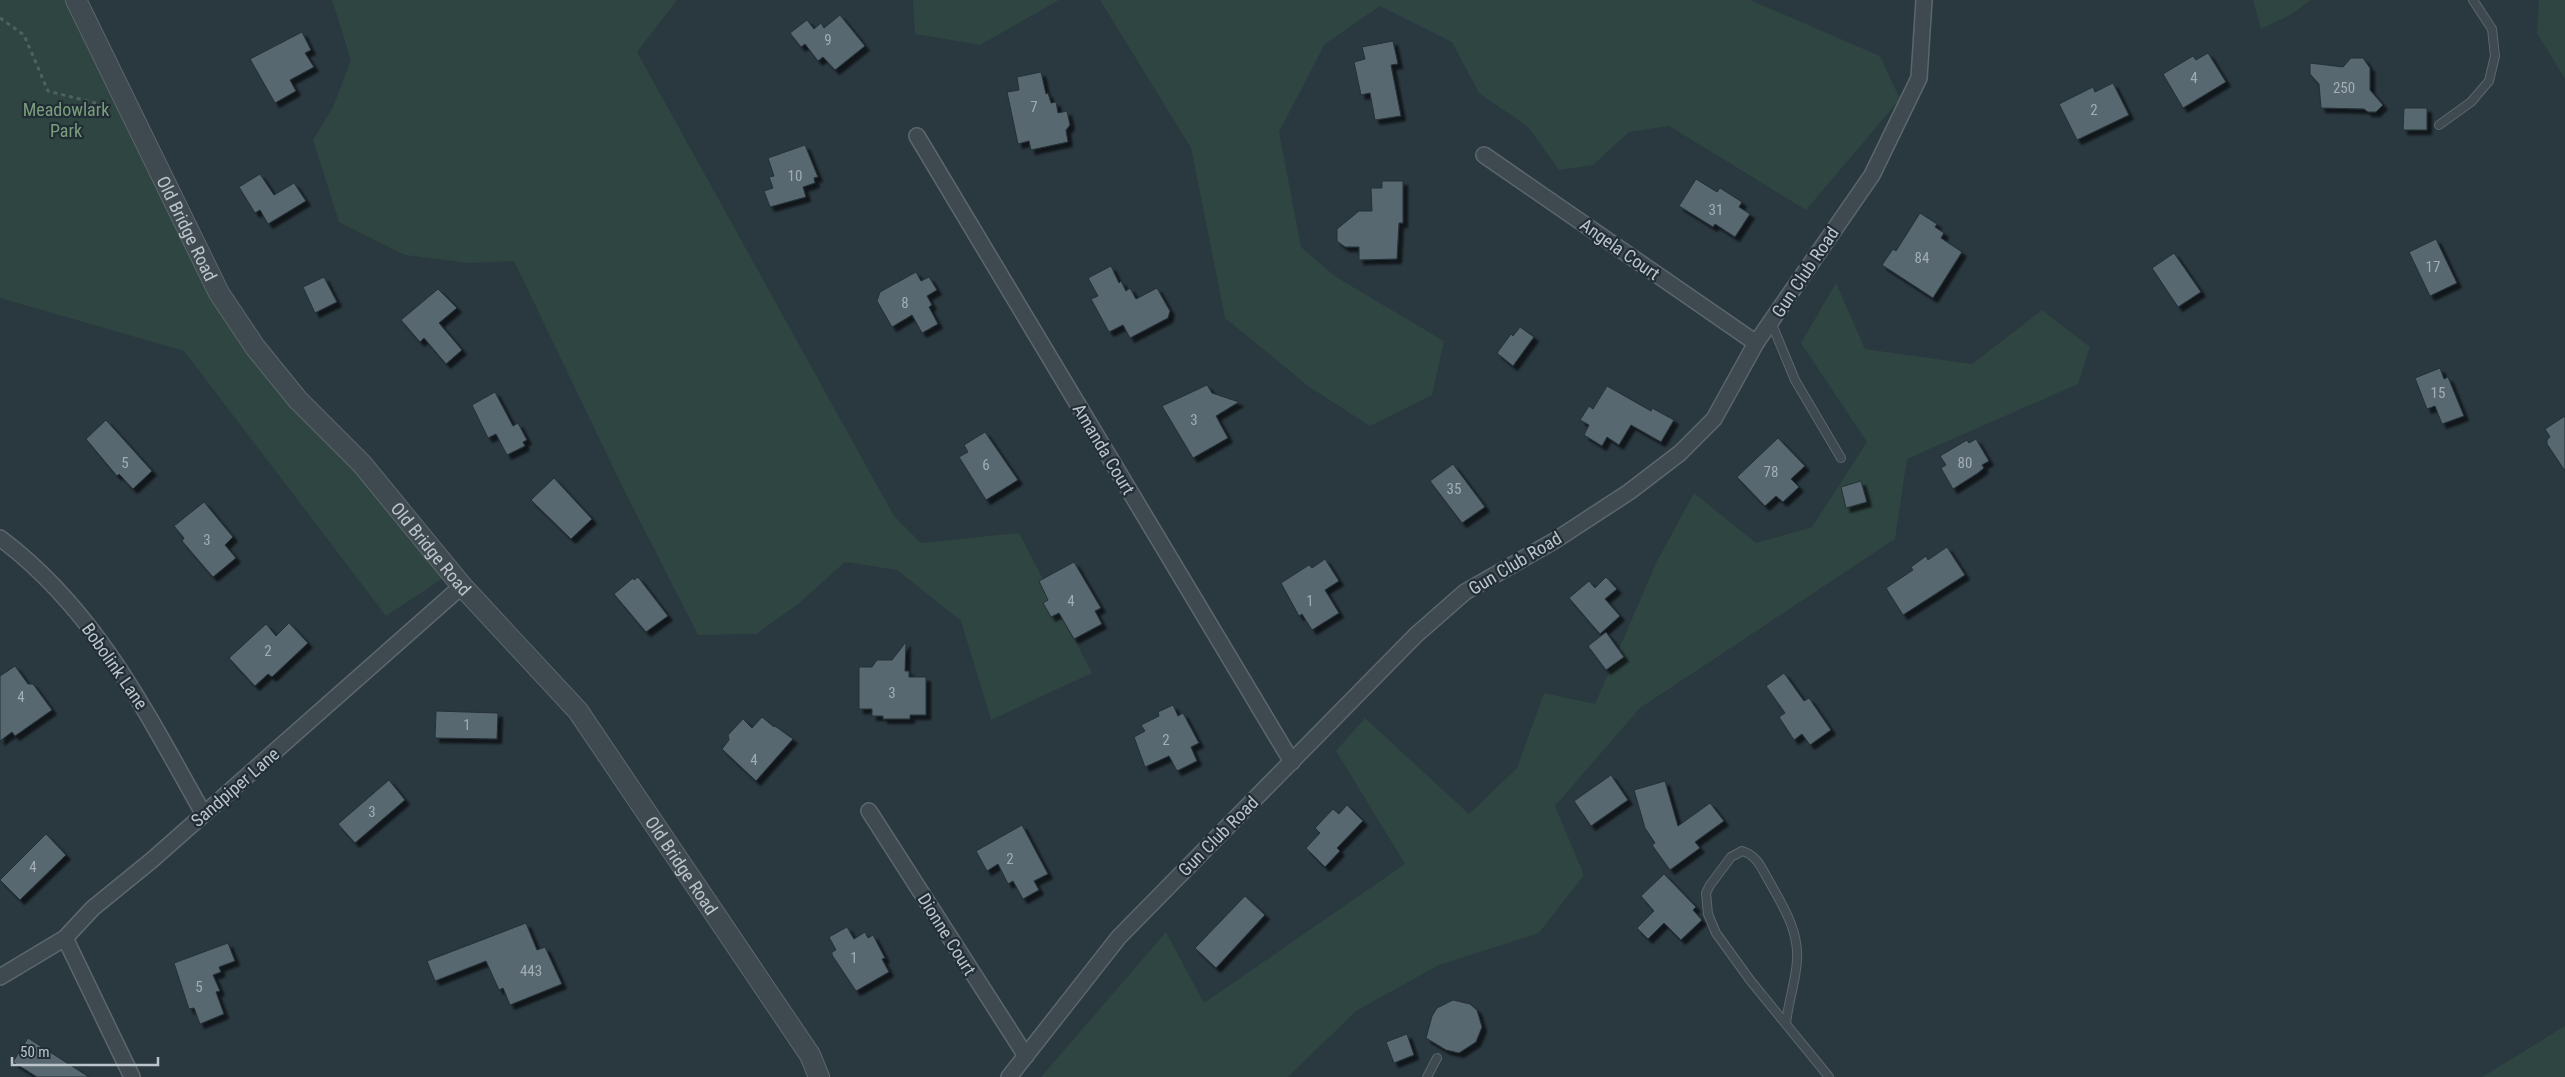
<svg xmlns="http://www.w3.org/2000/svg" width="2565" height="1077" font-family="'Roboto Condensed',sans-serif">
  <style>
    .green { fill: #2f4541 }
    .building { fill: #586770; stroke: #243037; filter: url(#shadow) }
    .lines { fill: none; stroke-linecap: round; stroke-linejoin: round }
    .service-casing { stroke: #5c676d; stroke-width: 10 }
    .minor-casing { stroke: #5c676d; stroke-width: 18 }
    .tertiary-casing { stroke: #5c676d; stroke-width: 22 }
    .path { stroke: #4e625f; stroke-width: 3; stroke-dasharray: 4 4; stroke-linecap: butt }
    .service { stroke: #3e4950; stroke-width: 8 }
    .minor { stroke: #3e4950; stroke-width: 15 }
    .tertiary { stroke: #3e4950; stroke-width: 20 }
    .labels { text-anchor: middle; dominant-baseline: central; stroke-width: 4.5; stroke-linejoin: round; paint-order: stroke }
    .number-label { font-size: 15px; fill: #a2adb4 }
    .park-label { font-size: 18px; fill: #7b9e7c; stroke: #222e36 }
    .street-label { font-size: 18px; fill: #bbc4ca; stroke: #222e36 }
  </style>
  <defs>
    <filter id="shadow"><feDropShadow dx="4.5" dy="4.5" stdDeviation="1" flood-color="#0009"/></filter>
  </defs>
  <rect width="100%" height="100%" fill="#2a3840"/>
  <g class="green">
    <polygon points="0,0 85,0 162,190 240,345 348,461 445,577 386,616 184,351 0,298"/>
    <polygon points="332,0 677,0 637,52 894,516 921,543 1019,533 1092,673 991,720 961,621 897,570 845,562 797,605 756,634 698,635 622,486 514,261 468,263 405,255 339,222 313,140 333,107 351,60"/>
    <polygon points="913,0 1059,0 980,45 915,34"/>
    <polygon points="1100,0 1750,0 1880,56 1900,99 1806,210 1669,126 1629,132 1593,165 1559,170 1528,127 1479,93 1452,42 1380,6 1325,44 1279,132 1301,247 1336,277 1444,341 1432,395 1370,426 1308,386 1225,318 1191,148"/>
    <polygon points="2253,0 2311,0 2292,14 2261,29"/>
    <polygon points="2539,0 2565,0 2565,79 2537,33"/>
    <polygon points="1836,283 1865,349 1972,364 2042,310 2090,347 2078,384 1907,459 1895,539 1640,708 1555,806 1584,875 1539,933 1439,965 1356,1011 1288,1077 1041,1077 1166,932 1204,1003 1405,864 1336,751 1365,718 1469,814 1517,768 1544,693 1595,704 1657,561 1694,493 1756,543 1812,527 1867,442 1801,343"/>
    <polygon points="2565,1026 2565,1077 2482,1077"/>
  </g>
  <g class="building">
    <polygon points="840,15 865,46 835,70 823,57 818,61 805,44 801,47 790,33 807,20 814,29 821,23 824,28"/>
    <polygon points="302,32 311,50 305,53 314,67 290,80 296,91 275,103 250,59"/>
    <polygon points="1393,41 1398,64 1391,65 1401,116 1375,120 1370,93 1361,95 1354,62 1365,59 1362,47"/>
    <polygon points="2208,53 2226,82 2183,108 2163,74 2193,56 2196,60"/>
    <polygon points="2351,58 2363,58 2370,68 2370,90 2383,105 2376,112 2368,112 2364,109 2321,108 2319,84 2310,74 2310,63 2343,67"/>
    <polygon points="1041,72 1046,94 1048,93 1051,103 1056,102 1058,113 1067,111 1070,125 1066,130 1068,142 1031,150 1029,141 1018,144 1007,92 1019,90 1017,77"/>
    <polygon points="2113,83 2129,115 2077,140 2059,104 2093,87 2095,92"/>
    <polygon points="2404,108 2427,108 2427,130 2403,130"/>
    <polygon points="805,145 818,177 814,178 815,183 803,187 806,197 770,207 764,191 773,188 769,177 774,176 768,158"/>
    <polygon points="260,174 274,195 294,183 306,201 268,224 260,210 255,213 239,187"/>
    <polygon points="1696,179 1717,192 1720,188 1742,202 1739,207 1750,214 1735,237 1715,224 1713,227 1679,206"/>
    <polygon points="1382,181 1403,181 1403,223 1399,223 1397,259 1359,260 1359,247 1345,247 1337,241 1337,229 1359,211 1372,211 1371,188 1382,188"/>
    <polygon points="1920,213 1937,224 1935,227 1944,233 1941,238 1962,252 1933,298 1882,265 1893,249 1896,251"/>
    <polygon points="2436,239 2457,283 2430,296 2409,252"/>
    <polygon points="2174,253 2201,292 2178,307 2152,268"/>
    <polygon points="1111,266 1119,283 1121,281 1126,291 1130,288 1136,299 1157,288 1170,311 1168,318 1130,338 1123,325 1109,332 1091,299 1098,296 1088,278"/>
    <polygon points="916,272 921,281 929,277 937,290 927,296 932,305 929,307 938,324 922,333 912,315 892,327 877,301 880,292"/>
    <polygon points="324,277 337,302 315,313 303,287"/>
    <polygon points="438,289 457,308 439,323 462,350 446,364 424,338 420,342 401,320"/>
    <polygon points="1520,327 1534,337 1513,366 1497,353 1511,334 1513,336"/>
    <polygon points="2440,368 2444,379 2448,377 2464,416 2442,424 2435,406 2427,409 2415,378"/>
    <polygon points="1207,385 1212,393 1239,402 1216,416 1228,438 1193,458 1162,406"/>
    <polygon points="1607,386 1651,411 1652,408 1674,420 1661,442 1631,425 1619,445 1607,437 1602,446 1584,435 1589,425 1580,420 1589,406 1593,409"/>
    <polygon points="495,392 513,426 518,423 527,440 523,442 525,446 507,455 496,434 488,438 472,405"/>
    <polygon points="2565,416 2565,471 2547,444 2547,440 2550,437 2545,429"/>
    <polygon points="106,420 152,471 133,489 119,474 117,476 86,439"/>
    <polygon points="985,432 1018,480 986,500 959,457 968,452 964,445"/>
    <polygon points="1778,438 1805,466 1791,479 1799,487 1783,502 1776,496 1765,506 1737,477"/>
    <polygon points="1976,439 1989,461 1982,465 1984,468 1978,473 1953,489 1941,468 1946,465 1940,456 1967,440 1969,443"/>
    <polygon points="1453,464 1485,507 1462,523 1430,481"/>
    <polygon points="554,478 592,519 571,539 531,500"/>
    <polygon points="1861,481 1867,502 1846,508 1841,487"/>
    <polygon points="204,502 233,537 225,545 236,558 213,577 182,541 184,538 174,526"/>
    <polygon points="1947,547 1965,575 1903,615 1886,588 1913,570 1911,567 1926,556 1928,560"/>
    <polygon points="1325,559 1339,581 1325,590 1339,613 1312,630 1302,614 1299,616 1281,583 1309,565 1312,568"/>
    <polygon points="1074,562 1101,608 1095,611 1102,624 1074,639 1059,613 1051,617 1043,603 1048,600 1039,581"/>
    <polygon points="638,577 668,616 646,632 614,594 633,578 634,580"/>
    <polygon points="1606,577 1617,589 1605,599 1620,616 1600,634 1569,598 1589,581 1595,588"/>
    <polygon points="289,623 308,643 272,677 268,674 255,686 229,658 266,624 276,636"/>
    <polygon points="1606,632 1624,657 1606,670 1588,646"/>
    <polygon points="906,642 905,671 909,671 909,677 926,677 926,715 910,715 910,719 883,719 883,716 872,716 872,709 859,709 859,667 872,667 877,660 892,660"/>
    <polygon points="15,666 28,684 33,684 52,710 15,736 12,732 0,741 0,676"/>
    <polygon points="1784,673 1804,701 1809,698 1831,730 1810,745 1802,734 1794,740 1779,717 1785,713 1766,686"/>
    <polygon points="1173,705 1178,716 1183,713 1199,743 1191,747 1197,761 1177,771 1169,756 1145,767 1134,737 1145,731 1141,725 1159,716 1158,712"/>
    <polygon points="436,711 498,713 497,739 435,738"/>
    <polygon points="762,717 774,727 775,726 793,739 756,781 722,749 729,740 728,735 743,719 752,728"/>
    <polygon points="1611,775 1628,800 1591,826 1574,801"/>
    <polygon points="389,780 405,800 355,843 338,824"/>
    <polygon points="1665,781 1678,826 1710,803 1724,821 1695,842 1700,848 1670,870 1652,845 1655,843 1645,828 1634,790"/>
    <polygon points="1347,805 1363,821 1337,848 1340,851 1325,867 1306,848 1320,833 1315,828 1333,809 1339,814"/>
    <polygon points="1022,825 1048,874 1034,881 1039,890 1023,899 1013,881 1008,884 998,864 987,871 976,851"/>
    <polygon points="46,834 66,855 20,900 0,880"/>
    <polygon points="1664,874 1696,907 1693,910 1702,920 1681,940 1664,923 1648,939 1637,928 1654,911 1641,896"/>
    <polygon points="1245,896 1265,915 1216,968 1195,948"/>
    <polygon points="526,923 537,950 545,947 562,984 510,1005 503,988 499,990 486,961 435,981 427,961"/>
    <polygon points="847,927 854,939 865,932 868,938 873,935 885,958 882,959 889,972 856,991 832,955 832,952 836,950 829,937"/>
    <polygon points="228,943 235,961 219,967 221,972 213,975 220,991 216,992 224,1014 200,1024 194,1008 189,1009 174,963"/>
    <polygon points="1453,1000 1470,1004 1477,1010 1482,1027 1476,1042 1459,1053 1446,1050 1426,1038 1432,1016 1437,1008"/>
    <polygon points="1407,1034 1414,1055 1394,1063 1386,1042"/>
    <polygon points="28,1038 89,1077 37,1077 13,1062"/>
  </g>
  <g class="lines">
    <g class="service-casing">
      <g id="service">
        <polyline points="2439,125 2471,102 2489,81 2495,56 2492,29 2473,0"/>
        <polyline points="1771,322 1795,380 1841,458"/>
        <path d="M1786,1024C1788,1002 1796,981 1797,960C1799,931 1783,906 1769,881C1762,869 1757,855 1742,851L1731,857L1710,885L1706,893L1708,914L1716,933L1750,980L1829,1077"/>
        <polyline points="1427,1077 1437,1058"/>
      </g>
    </g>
    <g class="minor-casing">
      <g id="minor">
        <polyline points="917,136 1292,762"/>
        <polyline points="1484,155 1756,343"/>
        <path d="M0,538C96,610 146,712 203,813"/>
        <polyline points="869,811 1026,1056"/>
        <polyline points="65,938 132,1077"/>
        <polyline points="0,977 65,938 93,908 152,860 462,586"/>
        <polyline points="1009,1077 1119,937 1416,635 1465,592 1554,541 1629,492 1680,453 1714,419 1756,343 1872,175 1919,78 1924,0"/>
      </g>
    </g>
    <g class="tertiary-casing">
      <g id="tertiary">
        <path id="s1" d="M76,0L219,293L255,347L298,400L362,464L462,586L578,711L810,1055L819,1077"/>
      </g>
    </g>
    <polyline class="path" points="0,18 24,35 48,91 107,106"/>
    <use href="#service" class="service"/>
    <use href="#minor" class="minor"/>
    <use href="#tertiary" class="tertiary"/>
  </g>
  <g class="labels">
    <g class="number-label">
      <text x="828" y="40">9</text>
      <text x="2194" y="78">4</text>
      <text x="2344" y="88">250</text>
      <text x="1034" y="107">7</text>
      <text x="2094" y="110">2</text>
      <text x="795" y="176">10</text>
      <text x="1716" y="210">31</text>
      <text x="1922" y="258">84</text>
      <text x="2433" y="267">17</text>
      <text x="905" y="303">8</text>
      <text x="2438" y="393">15</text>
      <text x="1194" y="420">3</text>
      <text x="125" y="463">5</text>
      <text x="1965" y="463">80</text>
      <text x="986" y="465">6</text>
      <text x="1771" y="472">78</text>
      <text x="1454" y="489">35</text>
      <text x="207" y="540">3</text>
      <text x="1071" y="601">4</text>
      <text x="1310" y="601">1</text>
      <text x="268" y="651">2</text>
      <text x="892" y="693">3</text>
      <text x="21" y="697">4</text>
      <text x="467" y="725">1</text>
      <text x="1166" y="740">2</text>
      <text x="754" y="760">4</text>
      <text x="372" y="812">3</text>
      <text x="1010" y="859">2</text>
      <text x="33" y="867">4</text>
      <text x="854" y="958">1</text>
      <text x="531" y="971">443</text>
      <text x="199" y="987">5</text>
    </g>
    <g class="park-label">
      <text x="66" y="109">Meadowlark<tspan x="66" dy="21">Park</tspan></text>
    </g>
    <g class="street-label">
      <text stroke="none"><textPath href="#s1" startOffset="254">Old Bridge Road</textPath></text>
      <text transform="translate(1620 249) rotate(35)">Angela Court</text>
      <text transform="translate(1805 272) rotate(-56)">Gun Club Road</text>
      <text transform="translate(1104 449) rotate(59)">Amanda Court</text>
      <text stroke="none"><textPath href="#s1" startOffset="659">Old Bridge Road</textPath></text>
      <text transform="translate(1515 563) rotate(-31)">Gun Club Road</text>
      <text transform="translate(115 666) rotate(55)">Bobolink Lane</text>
      <text transform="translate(235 787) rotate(-41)">Sandpiper Lane</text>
      <text transform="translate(1218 836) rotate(-45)">Gun Club Road</text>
      <text stroke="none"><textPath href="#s1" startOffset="1064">Old Bridge Road</textPath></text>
      <text transform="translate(947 934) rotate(58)">Dionne Court</text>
    </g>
  </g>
  <path d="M12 1057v8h146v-8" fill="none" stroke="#bbc4ca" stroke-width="2.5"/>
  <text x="20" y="1057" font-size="15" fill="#bbc4ca" stroke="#222e36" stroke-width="4" paint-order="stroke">50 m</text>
</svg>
